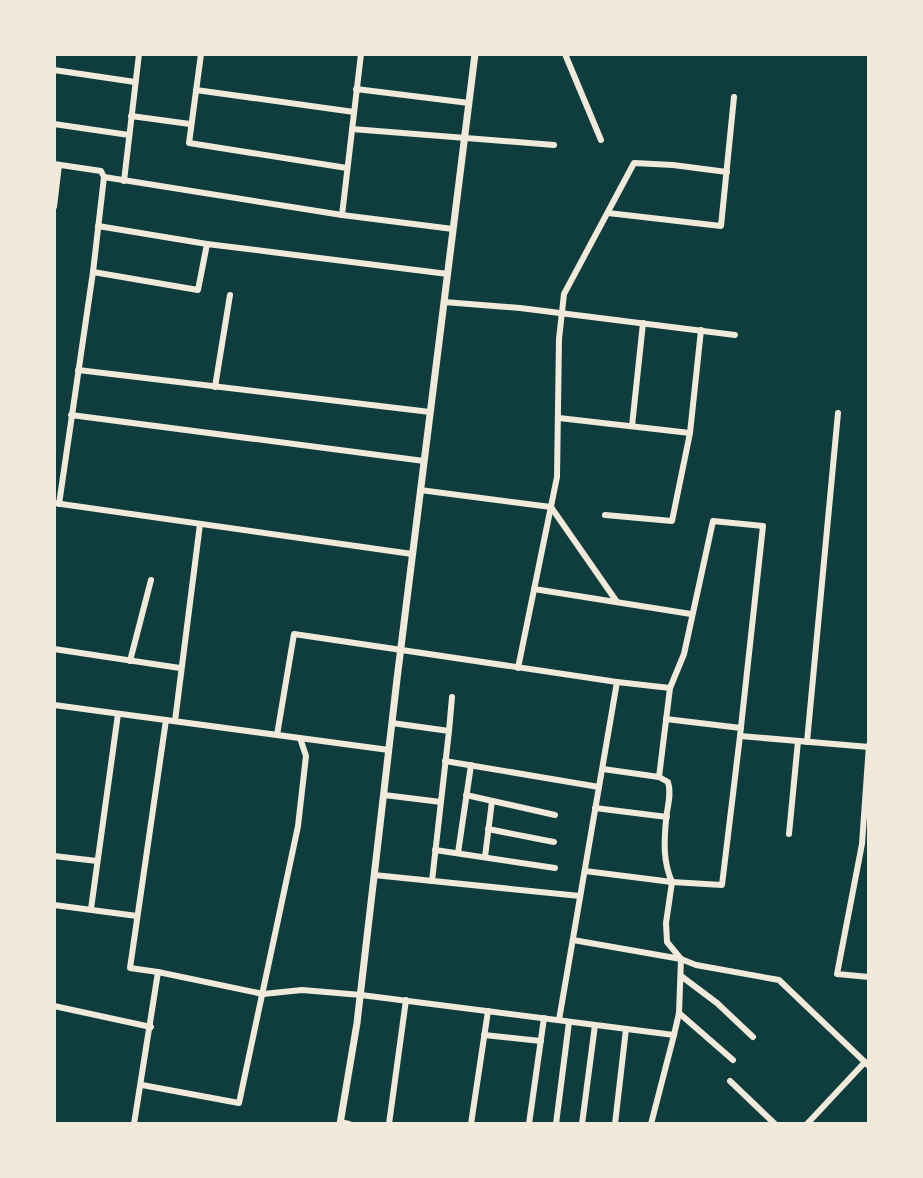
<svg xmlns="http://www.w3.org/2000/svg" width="923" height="1178" font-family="Helvetica,sans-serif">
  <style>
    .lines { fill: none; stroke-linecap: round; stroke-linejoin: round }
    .minor { stroke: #f1e9da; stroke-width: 6 }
    .tertiary { stroke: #f1e9da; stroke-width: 7 }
  </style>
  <rect width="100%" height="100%" fill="#0f3d3e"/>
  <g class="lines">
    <g class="minor">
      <polyline points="201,54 189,143 347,168"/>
      <polyline points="361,54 342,215 453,229"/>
      <polyline points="565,54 601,140"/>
      <polyline points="54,70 135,82"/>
      <polyline points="356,89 469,103"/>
      <polyline points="196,90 354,112"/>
      <polyline points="131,116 190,124"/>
      <polyline points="54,124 129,135"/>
      <polyline points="352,129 554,145"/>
      <polyline points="54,164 101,171 104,177"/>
      <polyline points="124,181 139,54"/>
      <polyline points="54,207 59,165"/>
      <polyline points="608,213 721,226 734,97"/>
      <polyline points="98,226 207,244"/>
      <polyline points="93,272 198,290 207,244 448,274"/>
      <polyline points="444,302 520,308 735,335"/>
      <polyline points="78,370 430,412"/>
      <polyline points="215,387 230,295"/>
      <polyline points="71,415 424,461"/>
      <polyline points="559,418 690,433 701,330"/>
      <polyline points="632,426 643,323"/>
      <polyline points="420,490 551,507 617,602"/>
      <polyline points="54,503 412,554"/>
      <polyline points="59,504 93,272 104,177 342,215"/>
      <polyline points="605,515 672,521 690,433"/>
      <polyline points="534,589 691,614"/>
      <polyline points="54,649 180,668"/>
      <polyline points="130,661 151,580"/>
      <polyline points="518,668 557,477 559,339 564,294 634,163 673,165 727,172"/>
      <polyline points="617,682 670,688"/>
      <polyline points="54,705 389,750"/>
      <polyline points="666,719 741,728"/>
      <polyline points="175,721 200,524"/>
      <polyline points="392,723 449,731 432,881"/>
      <polyline points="449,731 452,697"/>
      <polyline points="277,735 294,634 617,682 559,1020"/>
      <polyline points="807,742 838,413"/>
      <polyline points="869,745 862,844 837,974 869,977"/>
      <polyline points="445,761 599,787"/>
      <path d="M603,769L659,777L668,782C672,795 667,807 666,820C664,842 663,862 672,882"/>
      <polyline points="659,777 670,688 684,654 713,521 763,526 740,736"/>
      <polyline points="384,795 441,802"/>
      <polyline points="466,795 555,815"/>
      <polyline points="595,808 667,817"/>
      <polyline points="488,829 554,842"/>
      <polyline points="789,834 798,741"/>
      <polyline points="435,850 555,868"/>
      <polyline points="458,853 471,765"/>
      <polyline points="54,856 97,861"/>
      <polyline points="485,857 492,801"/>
      <polyline points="585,871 672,882"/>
      <polyline points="374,875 580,896"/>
      <polyline points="54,905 137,916"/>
      <polyline points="91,909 118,714"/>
      <polyline points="573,940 681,959"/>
      <polyline points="681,959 667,942 666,923 672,882 722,885 740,736 869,747"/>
      <polyline points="158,972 263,994 302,990 361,995 674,1035 651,1124"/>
      <polyline points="681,976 717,1003 753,1037"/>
      <polyline points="54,1006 151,1027"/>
      <polyline points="679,1013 733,1060"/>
      <polyline points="484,1035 541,1041"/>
      <polyline points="674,1035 679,1013 681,959 696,965 779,980 869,1066"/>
      <polyline points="730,1081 775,1124"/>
      <polyline points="142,1085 239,1103 298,826 306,756 300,738"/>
      <polyline points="340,1122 349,1124"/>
      <polyline points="134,1124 158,972 130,968 166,720"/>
      <polyline points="389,1124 406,1000"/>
      <polyline points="471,1124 488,1011"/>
      <polyline points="529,1124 544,1018"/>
      <polyline points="556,1124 569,1022"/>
      <polyline points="582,1124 595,1025"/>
      <polyline points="615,1124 626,1029"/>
      <polyline points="807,1124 865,1062"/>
    </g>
    <polyline class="tertiary" points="340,1124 357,1023 397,679 475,54"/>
  </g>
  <rect width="923" height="1178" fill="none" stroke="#f1e9da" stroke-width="112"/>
</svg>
